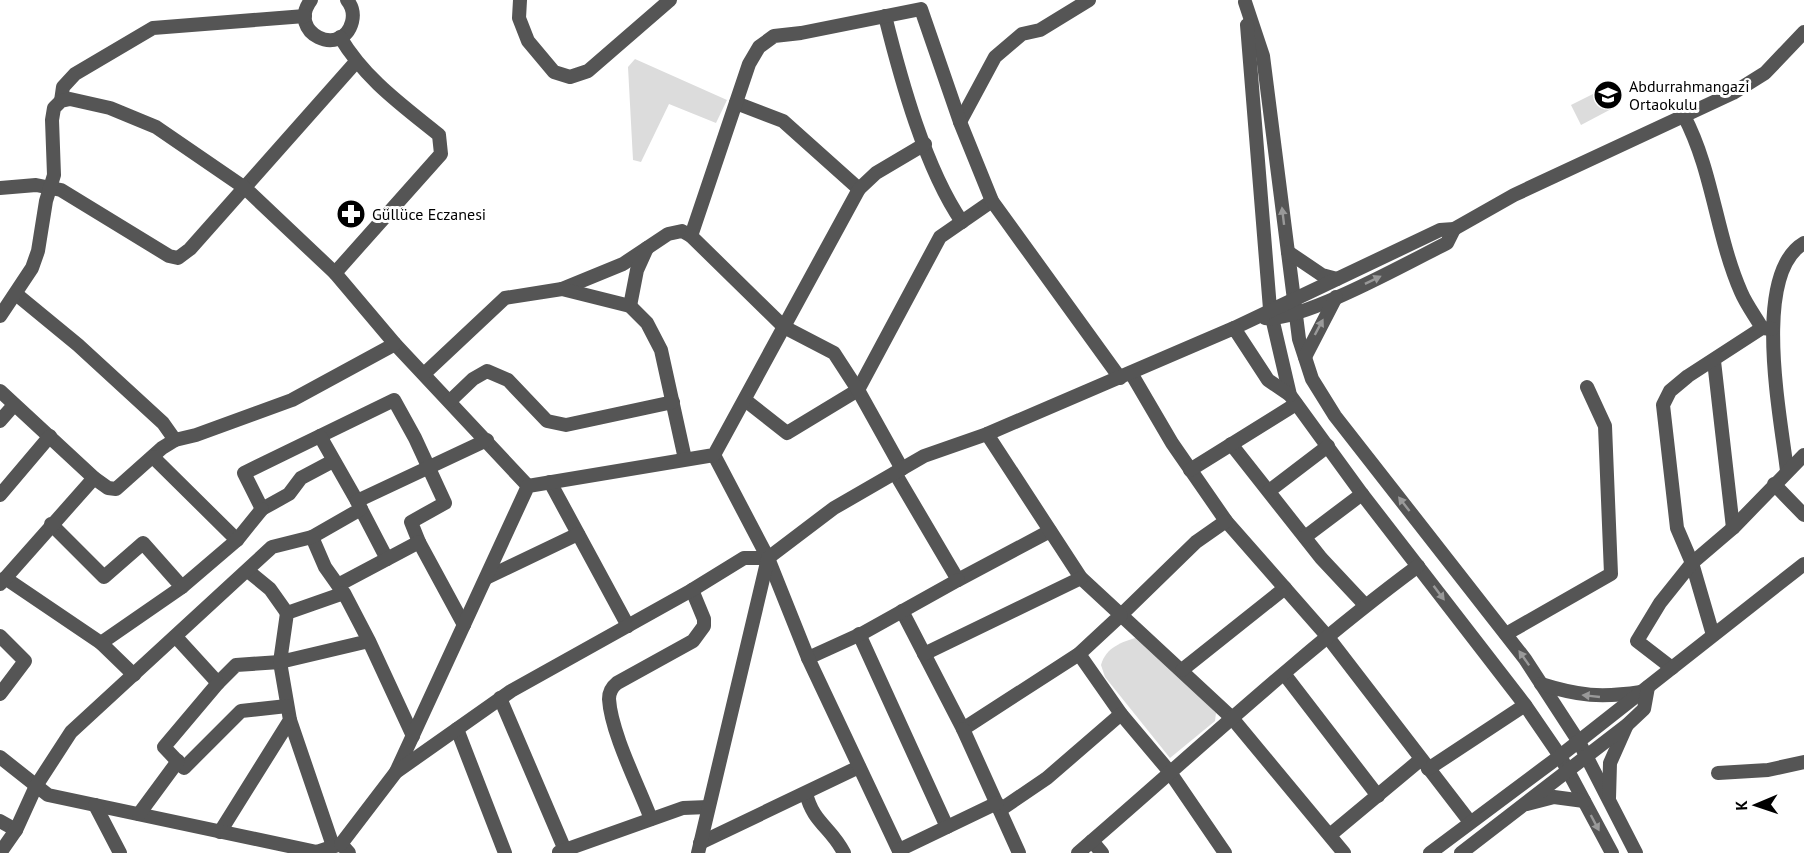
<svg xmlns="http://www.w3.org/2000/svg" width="1804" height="853" font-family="'PT Sans',sans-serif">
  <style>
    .green { fill: #dcdcdc }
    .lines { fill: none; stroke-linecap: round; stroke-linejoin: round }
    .minor { stroke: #555; stroke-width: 14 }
    .oneway { fill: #999 }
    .labels { text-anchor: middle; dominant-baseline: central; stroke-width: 6; stroke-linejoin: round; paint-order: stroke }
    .poi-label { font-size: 16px; fill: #000; stroke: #fff; text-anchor: start }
  </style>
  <rect width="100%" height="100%" fill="#fff"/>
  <g class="green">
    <polygon points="635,59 727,100 716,123 669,104 641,162 633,160 628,67"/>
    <polygon points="1607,87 1617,106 1581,125 1571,105"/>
    <path d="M1138,637L1216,713L1215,721L1170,758L1105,677L1101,665C1106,647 1122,642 1138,637Z"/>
  </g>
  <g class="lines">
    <g class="minor">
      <path d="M311,0C286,33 342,59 352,22C354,14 352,6 347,0"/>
      <polyline points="520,0 519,18 528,41 554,72 570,77 588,71 670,0"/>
      <polyline points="1245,2 1263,56 1299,339 1312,379 1335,416 1525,659 1579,742 1636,853"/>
      <path d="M885,16C901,80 925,168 962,222"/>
      <polyline points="1247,25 1270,309 1290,395 1362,494 1525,705 1560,756 1612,853"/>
      <polyline points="61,101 63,87 75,74 153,28 305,16"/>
      <polyline points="736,103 783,121 859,189"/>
      <path d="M1684,116C1713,171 1716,235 1741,292C1746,304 1755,316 1762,328"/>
      <polyline points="960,122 995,57 1022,34 1040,30 1089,0"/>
      <polyline points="0,188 36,185 61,190 169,256 178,258 190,249 355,63"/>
      <polyline points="1288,252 1322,275 1337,279"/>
      <path d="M335,273L441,154L439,135C402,105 365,79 340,37"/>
      <polyline points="562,289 623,264 668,234 682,231 691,236"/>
      <polyline points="16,294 78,345 163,423 175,440"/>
      <polyline points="630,306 637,270 647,248"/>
      <polyline points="0,316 32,268 38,251 46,201 54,175 52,120 54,108 61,101 70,99 110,108 156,127 245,188 335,273 395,344 528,486"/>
      <path d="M1265,318C1300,323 1411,261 1447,243L1454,229"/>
      <polyline points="1234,328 1440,230 1454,229 1514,195 1733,93 1765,73 1804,32"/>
      <polyline points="1305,357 1336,297"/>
      <polyline points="1714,361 1733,528"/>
      <polyline points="1131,373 1172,443 1226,521 1327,636 1470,822"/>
      <polyline points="424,374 505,298 562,289 630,306 647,323 661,350 685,459"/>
      <polyline points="0,391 94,478 108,488 116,489 162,448 175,440 196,435 292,400 395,344"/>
      <polyline points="745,400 787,433 858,390 940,237 992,201"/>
      <polyline points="450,401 473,379 487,371 508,380 547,421 566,425 673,402"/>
      <polyline points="0,421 14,405"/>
      <polyline points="320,436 394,400 415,438 445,503 411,522 419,542"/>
      <polyline points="1231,444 1321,558 1365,605"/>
      <polyline points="714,455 768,558"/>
      <polyline points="153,457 237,540"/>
      <polyline points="333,461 301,478 289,494 262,509 244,473 320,436 357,501"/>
      <polyline points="902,469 858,390 834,353 784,327 691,236 749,64 759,47 774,36 801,33 921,9 960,122 992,201 1120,378"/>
      <polyline points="1190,470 1296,404"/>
      <path d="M1787,471C1781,418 1751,274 1804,243"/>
      <polyline points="895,473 958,580 1050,531"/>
      <polyline points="550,482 628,626"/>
      <polyline points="1774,484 1804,515"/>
      <polyline points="1269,491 1328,446"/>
      <polyline points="0,495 50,436"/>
      <polyline points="361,509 387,559"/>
      <polyline points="1226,521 1196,542 1121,615 1232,718 1344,853"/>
      <polyline points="51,524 104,577 143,543 182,587 101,643"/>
      <polyline points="312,537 325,567 342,591"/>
      <polyline points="1305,537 1362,494"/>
      <polyline points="248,571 270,589 287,613"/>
      <polyline points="5,578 101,643 134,675"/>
      <polyline points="486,578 578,534"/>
      <polyline points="0,584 94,478"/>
      <polyline points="338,585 419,542 464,625"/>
      <polyline points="182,587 237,540 262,509"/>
      <polyline points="902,611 963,729 1079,654 1121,615 1081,578 987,434"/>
      <polyline points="859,634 947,827"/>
      <polyline points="1506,634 1611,574 1605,426 1587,387"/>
      <polyline points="1713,635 1692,563 1677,528 1663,405 1670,391 1688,376 1762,328 1772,329"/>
      <polyline points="0,636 25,661 0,694"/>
      <polyline points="176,637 218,683 236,665 280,662 290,720 220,832"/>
      <polyline points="369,641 344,593 287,613 280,662 369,641 413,736"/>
      <polyline points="924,654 1081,578"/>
      <polyline points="1079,654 1121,714 1169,771 1225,853"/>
      <polyline points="808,658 863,633 958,580"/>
      <polyline points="1672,668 1637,641 1660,603 1692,563 1733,528 1804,455"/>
      <polyline points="1182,670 1285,588"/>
      <polyline points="1285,675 1378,796"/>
      <polyline points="218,683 164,747 184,768 241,711 287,706"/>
      <path d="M1541,684C1579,696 1601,698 1641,692"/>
      <polyline points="500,698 565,850"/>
      <polyline points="290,720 333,846"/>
      <polyline points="457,729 505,853"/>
      <polyline points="963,729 1019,853"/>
      <polyline points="0,757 48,795 317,852 341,844 349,853"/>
      <polyline points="1428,769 1525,705"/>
      <polyline points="396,772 528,486 714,455 859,189 876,173 925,144"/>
      <polyline points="1718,773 1768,770 1804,762"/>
      <path d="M806,793C813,823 831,827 844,853"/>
      <polyline points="1609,798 1610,763 1626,727"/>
      <polyline points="1527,804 1554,797 1584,801"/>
      <polyline points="95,805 120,853"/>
      <polyline points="1000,810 1047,778 1121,714"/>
      <polyline points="139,814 178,761"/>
      <path d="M651,819C639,787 611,733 609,699C609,693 612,687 617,683L693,641L704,626V619L692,590"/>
      <polyline points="0,821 16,830"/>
      <polyline points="1330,835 1420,760"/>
      <polyline points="1092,841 1102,853"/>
      <polyline points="700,843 859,767"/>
      <polyline points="341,844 396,772 511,691 692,590 744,558 768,558 808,658 900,853"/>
      <polyline points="899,850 997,803"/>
      <polyline points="559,852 683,808 708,807"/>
      <polyline points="0,853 16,830 36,786 71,732 272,547 312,537 361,509 357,501 487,440"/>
      <polyline points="698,853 768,558 834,508 924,456 987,434 1234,328 1268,380 1290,395"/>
      <path d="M1078,853C1191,756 1299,654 1418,566"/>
      <polyline points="1430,853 1560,756 1804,564"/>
      <polyline points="1461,853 1627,725 1644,709 1648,687"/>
    </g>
  </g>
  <defs><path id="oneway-solid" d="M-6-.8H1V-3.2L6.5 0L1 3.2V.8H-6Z" transform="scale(1.5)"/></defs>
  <g class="oneway">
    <use href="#oneway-solid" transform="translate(1283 216) rotate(-97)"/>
    <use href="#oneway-solid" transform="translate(1373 280) rotate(-26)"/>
    <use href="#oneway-solid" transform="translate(1319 327) rotate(-62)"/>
    <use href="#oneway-solid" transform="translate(1404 504) rotate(-128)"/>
    <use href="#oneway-solid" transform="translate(1439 593) rotate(53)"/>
    <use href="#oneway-solid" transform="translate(1524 658) rotate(-125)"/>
    <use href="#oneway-solid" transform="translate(1591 696) rotate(-174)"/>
    <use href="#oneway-solid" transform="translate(1595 823) rotate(62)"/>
  </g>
  <defs>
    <g id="school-disc" transform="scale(1.5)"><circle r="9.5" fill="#000" stroke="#fff"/><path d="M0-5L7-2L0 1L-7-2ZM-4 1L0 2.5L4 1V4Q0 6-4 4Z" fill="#fff"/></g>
    <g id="pharmacy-disc" transform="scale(1.5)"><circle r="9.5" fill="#000" stroke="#fff"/><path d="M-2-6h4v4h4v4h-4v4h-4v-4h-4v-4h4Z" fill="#fff"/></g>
  </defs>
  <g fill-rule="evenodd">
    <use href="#school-disc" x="1608" y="95"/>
    <use href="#pharmacy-disc" x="351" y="214"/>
  </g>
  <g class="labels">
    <g class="poi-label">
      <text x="1629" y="86">Abdurrahmangazi<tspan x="1629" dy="18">Ortaokulu</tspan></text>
      <text x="372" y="214">Güllüce Eczanesi</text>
    </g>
  </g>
  <g transform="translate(1756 805) rotate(268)" stroke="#ffffff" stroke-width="4.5" paint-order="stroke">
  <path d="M0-4.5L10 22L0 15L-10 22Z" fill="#000000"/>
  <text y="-9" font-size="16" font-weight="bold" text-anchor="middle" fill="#000000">K</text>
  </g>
</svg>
